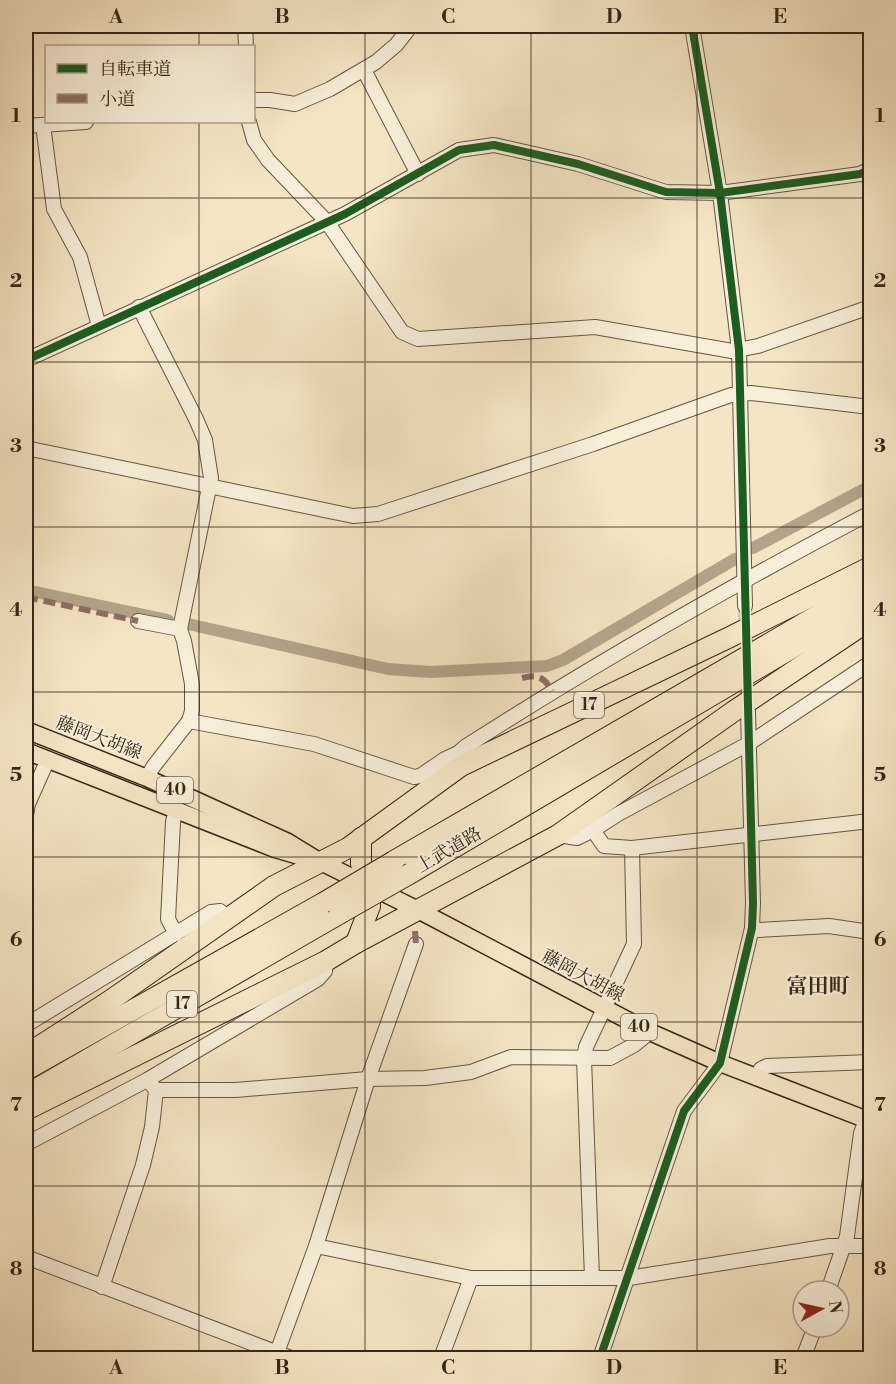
<svg xmlns="http://www.w3.org/2000/svg" width="896" height="1384" font-family="'Libre Bodoni','Noto Serif JP',serif">
  <style>
    .lines { fill: none; stroke-linecap: round; stroke-linejoin: round }
    .canal { stroke: #b3a489; stroke-width: 12 }
    .minor-tunnel { stroke: #cebfa1; stroke-width: 14; stroke-dasharray: 14 7; stroke-linecap: butt }
    .minor-casing { stroke: #655642; stroke-width: 16 }
    .major-casing { stroke: #352616; stroke-width: 19 }
    .highway-casing { stroke: #352616; stroke-width: 22 }
    .minor { stroke: #f8eed9; stroke-width: 14 }
    .major { stroke: #f4e5c4; stroke-width: 16 }
    .highway { stroke: #f4e5c4; stroke-width: 20 }
    .highway-bridge-casing { stroke: #352616; stroke-width: 22; stroke-linecap: butt }
    .highway-bridge { stroke: #f4e5c4; stroke-width: 20 }
    .quiet { stroke: #8d6e63; stroke-width: 6; stroke-dasharray: 12 6; stroke-linecap: butt }
    .cycleway-casing { stroke: #f8eed9; stroke-width: 11 }
    .cycleway { stroke: #1b5e20; stroke-width: 8 }
    .grid { fill: none; stroke: #352616; stroke-width: 1.5; stroke-opacity: 0.55 }
    .labels { text-anchor: middle; dominant-baseline: central; stroke-width: 4.5; stroke-linejoin: round; paint-order: stroke }
    .shield { fill: #f8eed9; stroke: #706250; stroke-width: 1.5 }
    .shield-label { font-size: 16px; font-weight: bold; fill: #352616 }
    .street-label { font-size: 18px; fill: #352616; stroke: #f8eed9 }
    .quarter-label { font-size: 21px; font-weight: bold; fill: #352616; stroke: #f8eed9 }
    .neatline { fill: none; stroke: #352616; stroke-width: 2 }
    .grid-label { font-size: 20px; text-anchor: middle; font-weight: bold; fill: #352616 }
  </style>
  <rect width="100%" height="100%" fill="#f4e5c4"/>
  <filter id="stains"><feTurbulence type="fractalNoise" baseFrequency=".00333" numOctaves="4"/><feColorMatrix values="0 0 0 0 .2 0 0 0 0 .09 0 0 0 0 .02 0 0 0 .5 -.17"/></filter>
  <radialGradient id="worn" r=".72"><stop offset=".6" stop-color="#630" stop-opacity="0"/><stop offset="1" stop-color="#630" stop-opacity=".3"/></radialGradient>
  <g class="lines">
    <g class="canal">
      <polyline points="753,548 870,486"/>
      <polyline points="26,590 168,620"/>
      <polyline points="188,624 388,669 430,672 547,666 563,660 735,559"/>
    </g>
    <polyline class="minor-tunnel" points="745,606 748,706"/>
    <g class="minor-casing">
      <g id="minor">
        <polyline points="245,26 246,46"/>
        <polyline points="692,26 720,193 739,350 745,606"/>
        <polyline points="364,70 418,174"/>
        <polyline points="254,100 270,100 295,104 330,89 376,62 396,45 411,26"/>
        <polyline points="249,122 254,140 268,160 327,222 402,332 418,339 595,327 732,351 758,346 870,307"/>
        <polyline points="43,125 54,209 80,257 99,326"/>
        <polyline points="26,126 86,122"/>
        <polyline points="139,307 196,419 205,440 211,478 180,629 184,641 192,684 192,711 189,721 153,767 147,778"/>
        <polyline points="26,360 345,214 459,150 494,145 578,164 666,192 720,193 860,174 870,169"/>
        <polyline points="26,448 353,516 378,514 593,444 731,395 751,393 870,407"/>
        <polyline points="138,621 180,629"/>
        <polyline points="189,721 314,744 414,777 420,776 445,759 458,753"/>
        <path d="M461,766L458,753L465,747C597,662 731,586 870,513"/>
        <polyline points="26,815 28,804 48,759"/>
        <polyline points="593,830 604,846 632,848 870,821"/>
        <polyline points="558,835 577,838 593,830 618,814 748,744 870,663"/>
        <polyline points="752,928 758,930 829,926 870,932"/>
        <polyline points="176,934 168,919 173,822 176,809"/>
        <polyline points="26,1025 211,912 220,911 229,918"/>
        <polyline points="756,1078 761,1069 767,1066 870,1062"/>
        <polyline points="156,1090 236,1090 368,1079 425,1078 471,1072 511,1057 610,1058 634,1045 650,1032"/>
        <polyline points="26,1144 147,1080 318,979 325,971 326,961"/>
        <polyline points="316,1246 471,1278 629,1278 830,1246 870,1246"/>
        <polyline points="26,1257 291,1358"/>
        <polyline points="592,1278 584,1059 586,1047 634,944 632,848"/>
        <polyline points="102,1287 143,1165 152,1127 156,1090 151,1084"/>
        <polyline points="828,1291 847,1236 861,1133 866,1120"/>
        <polyline points="275,1358 316,1246 368,1079 416,944"/>
        <polyline points="441,1358 471,1278"/>
        <polyline points="600,1358 684,1111 720,1063 752,928 753,903 748,711"/>
        <polyline points="803,1358 815,1327"/>
      </g>
    </g>
    <g class="major-casing">
      <g id="major">
        <polyline points="26,730 147,778 288,842 319,861 418,910 650,1032 720,1063 870,1121"/>
        <polyline points="26,751 275,849 299,856"/>
      </g>
    </g>
    <g class="highway-casing">
      <g id="highway">
        <polyline points="394,861 870,585"/>
        <polyline points="411,873 870,602"/>
        <polyline points="356,943 370,906 370,886 361,864 361,838"/>
        <polyline points="26,1055 111,1000 274,886 348,848 461,766 730,637 870,567"/>
        <polyline points="26,1070 323,903"/>
        <polyline points="26,1095 339,914"/>
        <polyline points="26,1110 326,961 356,943 558,835 734,711 870,620"/>
      </g>
    </g>
    <use href="#minor" class="minor"/>
    <use href="#major" class="major"/>
    <use href="#highway" class="highway"/>
    <g class="highway-bridge-casing">
      <g id="highway-bridge">
        <polyline points="323,903 394,861"/>
        <polyline points="339,914 411,873"/>
      </g>
    </g>
    <use href="#highway-bridge" class="highway-bridge"/>
    <g class="quiet">
      <polyline points="26,597 138,621"/>
      <path d="M522,678C538,674 544,677 552,691"/>
      <polyline points="415,931 416,944"/>
    </g>
    <g class="cycleway-casing">
      <g id="cycleway">
        <polyline points="26,360 345,214 459,150 494,145 578,164 666,192 720,193 860,174 870,169"/>
        <polyline points="600,1358 684,1111 720,1063 752,928 753,903 739,350 720,193 692,26"/>
      </g>
    </g>
    <use href="#cycleway" class="cycleway"/>
  </g>
  <path class="grid" d="M199,26V46M365,26V1358M531,26V1358M697,26V1358M199,122V1358M26,198H870M26,362H870M26,527H870M26,692H870M26,857H870M26,1022H870M26,1186H870"/>
  <g class="labels">
    <g class="shield">
      <rect x="574" y="692" width="30" height="26" rx="4.5"/>
      <rect x="157" y="777" width="36" height="26" rx="4.5"/>
      <rect x="167" y="991" width="30" height="26" rx="4.5"/>
      <rect x="621" y="1014" width="36" height="26" rx="4.5"/>
    </g>
    <g class="shield-label">
      <text x="589" y="705">17</text>
      <text x="175" y="790">40</text>
      <text x="182" y="1004">17</text>
      <text x="639" y="1027">40</text>
    </g>
    <g class="street-label">
      <text transform="translate(99 738) rotate(21)">藤岡大胡線</text>
      <text transform="translate(449 850) rotate(-30)">上武道路</text>
      <text transform="translate(583 976) rotate(28)">藤岡大胡線</text>
    </g>
    <g class="quarter-label">
      <text x="818" y="987">富田町</text>
    </g>
  </g>
  <rect width="896" height="1384" fill="none" stroke="#f4e5c4" stroke-width="66"/>
  <rect x="45" y="45" width="210" height="78" fill="#f8eed9" stroke="#aa9e8b" stroke-width="1.5"/>
  <rect x="57" y="64" width="30" height="9" fill="#1b5e20" stroke="#aa9e8b" stroke-width="1.5"/>
  <text x="99" y="75" font-size="18" fill="#352616">自転車道</text>
  <rect x="57" y="94" width="30" height="9" fill="#8d6e63" stroke="#aa9e8b" stroke-width="1.5"/>
  <text x="99" y="105" font-size="18" fill="#352616">小道</text>
  <g transform="translate(821 1309) rotate(82)"><circle r="28" fill="#f8eed9" stroke="#aa9e8b" stroke-width="1.5"/>
  <path d="M0-4.5L10 22L0 15L-10 22Z" fill="#8f2418"/>
  <text y="-9" font-size="16" font-weight="bold" text-anchor="middle" fill="#352616">N</text>
  </g>
  <rect x="33" y="33" width="830" height="1318" class="neatline"/>
  <g class="grid-label">
    <text x="116" y="23">A</text>
    <text x="282" y="23">B</text>
    <text x="448" y="23">C</text>
    <text x="614" y="23">D</text>
    <text x="780" y="23">E</text>
    <text x="16" y="122">1</text>
    <text x="880" y="122">1</text>
    <text x="16" y="287">2</text>
    <text x="880" y="287">2</text>
    <text x="16" y="452">3</text>
    <text x="880" y="452">3</text>
    <text x="16" y="616">4</text>
    <text x="880" y="616">4</text>
    <text x="16" y="781">5</text>
    <text x="880" y="781">5</text>
    <text x="16" y="946">6</text>
    <text x="880" y="946">6</text>
    <text x="16" y="1111">7</text>
    <text x="880" y="1111">7</text>
    <text x="16" y="1275">8</text>
    <text x="880" y="1275">8</text>
    <text x="116" y="1374">A</text>
    <text x="282" y="1374">B</text>
    <text x="448" y="1374">C</text>
    <text x="614" y="1374">D</text>
    <text x="780" y="1374">E</text>
  </g>
  <rect width="100%" height="100%" filter="url(#stains)"/>
  <rect width="100%" height="100%" fill="url(#worn)"/>
</svg>
